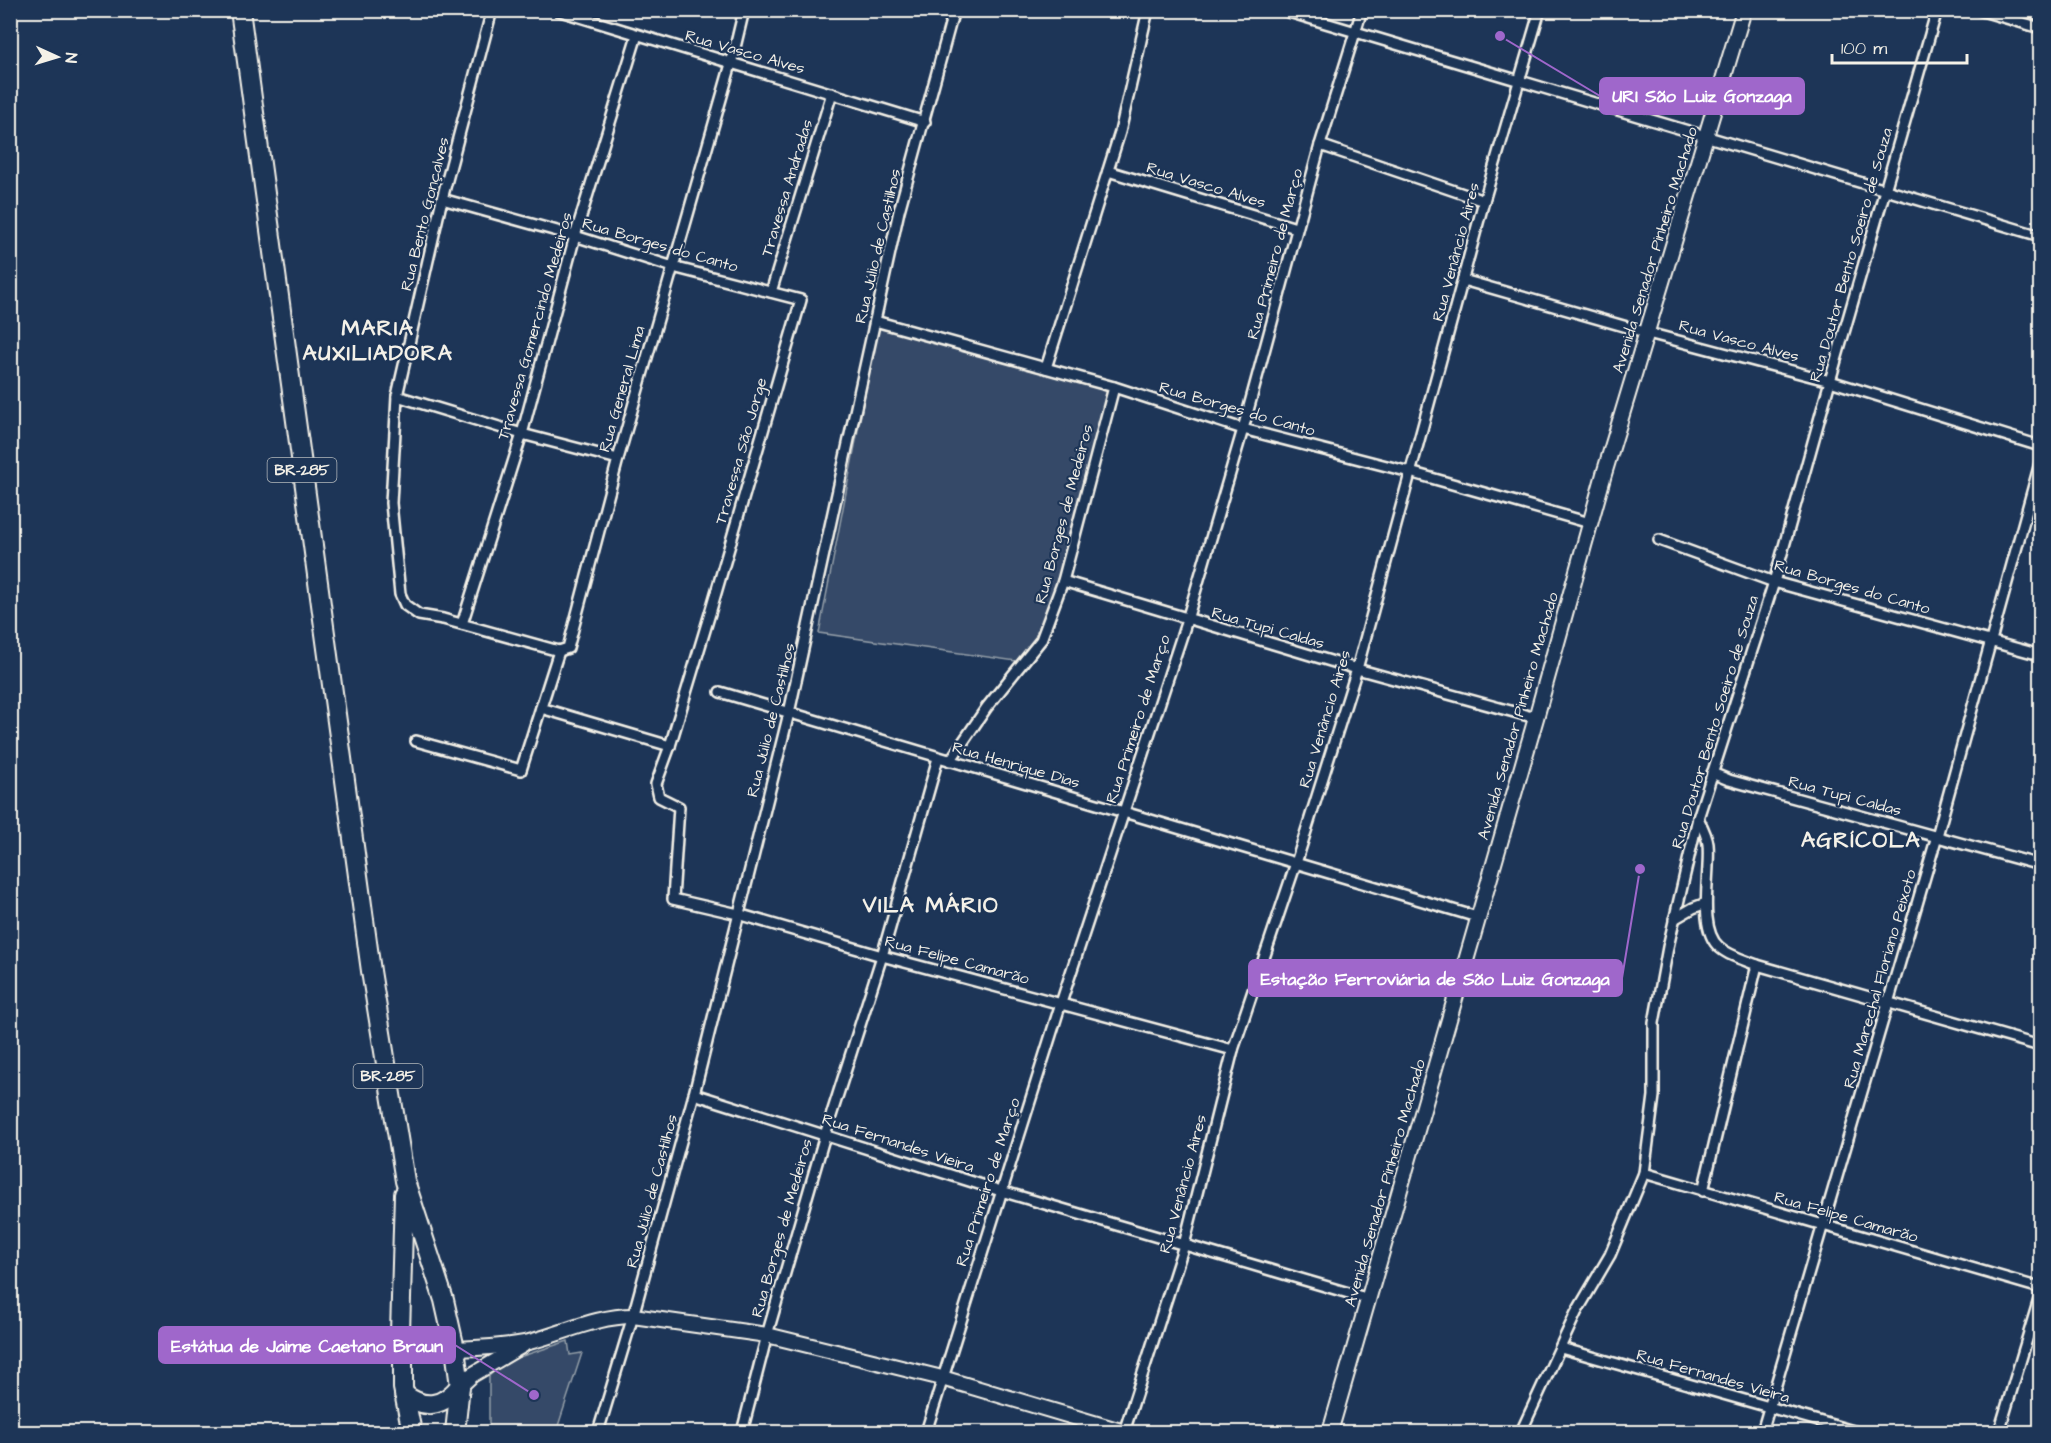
<svg xmlns="http://www.w3.org/2000/svg" width="2051" height="1443" font-family="'Architects Daughter',sans-serif">
  <style>
    .green { fill: #354a67; stroke: #949ea8; stroke-width: 1.5 }
    .lines { fill: none; stroke-linecap: round; stroke-linejoin: round }
    .street-casing { stroke: #f4f1e8; stroke-width: 14 }
    .secondary-casing { stroke: #f4f1e8; stroke-width: 18 }
    .highway-casing { stroke: #f4f1e8; stroke-width: 22 }
    .street { stroke: #1d3557; stroke-width: 9 }
    .secondary { stroke: #1d3557; stroke-width: 14 }
    .highway { stroke: #1d3557; stroke-width: 18 }
    .labels { text-anchor: middle; dominant-baseline: central; stroke-width: 4.5; stroke-linejoin: round; paint-order: stroke }
    .shield { fill: #1d3557; stroke: #b4b9bc; stroke-width: 1.5 }
    .shield-label { font-size: 15px; font-weight: bold; fill: #f4f1e8 }
    .street-label { font-size: 16px; fill: #f4f1e8; stroke: #1d3557 }
    .district-label { font-size: 22px; font-weight: bold; letter-spacing: 1.5px; fill: #f4f1e8; stroke: #1d3557 }
    .leader { fill: none; stroke: #9f67cb; stroke-width: 2 }
    .callout-dot { fill: #9f67cb; stroke: #1d3557; stroke-width: 2 }
    .callout { fill: #9f67cb; stroke: #9f67cb; stroke-width: 2 }
    .callout-label { font-size: 18px; text-anchor: middle; font-weight: bold; fill: #fff }
  </style>
  <rect width="100%" height="100%" fill="#1d3557"/>
  <filter id="ink" filterUnits="userSpaceOnUse"><feTurbulence type="fractalNoise" baseFrequency=".0167" numOctaves="2"/><feDisplacementMap in="SourceGraphic" scale="12" xChannelSelector="R" yChannelSelector="G"/><feConvolveMatrix kernelMatrix="1 2 1 2 8 2 1 2 1" color-interpolation-filters="sRGB"/></filter>
  <g filter="url(#ink)">
    <g class="green">
      <polygon points="878,326 1111,389 1062,581 1039,640 1016,661 819,633"/>
      <polygon points="568,1341 570,1355 582,1353 556,1432 508,1432 489,1427 489,1376 504,1362"/>
    </g>
    <g class="lines">
      <g class="street-casing">
        <g id="street">
          <polyline points="492,10 442,199 397,396 391,503 400,594 405,605 419,615 443,619 559,651"/>
          <polyline points="557,10 925,122"/>
          <polyline points="1282,10 2040,236"/>
          <polyline points="1979,10 2040,28"/>
          <polyline points="1320,145 1484,201"/>
          <polyline points="1108,171 1296,228"/>
          <polyline points="442,199 575,236 673,267 801,300 711,610 670,746 656,784 659,797 679,807 673,899 738,914 882,956 1233,1050"/>
          <polyline points="1463,280 1648,333 1830,381 2040,446"/>
          <polyline points="771,292 832,93"/>
          <polyline points="875,321 1114,387 1243,429 1410,472 1590,523"/>
          <polyline points="1046,368 1120,132 1148,10"/>
          <polyline points="397,396 522,434 618,459"/>
          <polyline points="1659,540 1774,582 2040,655"/>
          <polyline points="1063,581 1357,669 1536,718"/>
          <polyline points="462,624 522,434 575,236 637,35"/>
          <polyline points="559,651 568,648 618,459 731,64 744,10"/>
          <polyline points="720,692 1477,917"/>
          <polyline points="541,708 670,746"/>
          <polyline points="416,741 521,770 559,651"/>
          <polyline points="950,761 987,707 1041,640 1063,581 1114,387"/>
          <polyline points="1712,773 1729,780 2040,865"/>
          <path d="M1698,818C1702,826 1707,835 1708,844C1711,872 1697,928 1719,947C1729,956 1744,960 1757,965L2040,1046"/>
          <polyline points="1674,919 1693,908 1706,903"/>
          <polyline points="694,1094 1001,1191 1369,1299"/>
          <polyline points="1644,1173 2040,1288"/>
          <polyline points="1703,1191 1757,965"/>
          <polyline points="1561,1348 1857,1432"/>
          <polyline points="598,1432 633,1316 694,1094 789,713 899,211 954,10"/>
          <polyline points="742,1432 767,1335 825,1135 882,956 938,758"/>
          <polyline points="926,1432 1061,1003 1187,620 1243,429 1320,145 1362,10"/>
          <polyline points="1124,1432 1184,1245 1233,1050 1296,863 1357,669 1484,201 1540,10"/>
          <polyline points="1521,1432 1576,1313 1610,1255 1644,1173 1654,1096 1654,1023 1668,947 1698,818 1774,582 1830,381 1937,10"/>
          <polyline points="1762,1432 1937,836 2040,463"/>
          <polyline points="1999,1432 2040,1296"/>
        </g>
      </g>
      <g class="secondary-casing">
        <g id="secondary">
          <path d="M455,1349C479,1348 505,1347 529,1342C564,1333 597,1316 633,1316L767,1335L942,1378L1124,1432"/>
          <polyline points="460,1386 472,1375 523,1345"/>
          <polyline points="1330,1432 1536,718 1604,474 1744,10"/>
        </g>
      </g>
      <g class="highway-casing">
        <g id="highway">
          <polyline points="240,10 371,971 405,1181 444,1300 455,1349 460,1386 455,1432"/>
          <polyline points="404,1194 400,1333 403,1352 403,1388 412,1432"/>
          <path d="M403,1352C416,1332 438,1336 455,1349"/>
          <path d="M404,1394C426,1411 443,1406 460,1386"/>
        </g>
      </g>
      <use href="#street" class="street"/>
      <use href="#secondary" class="secondary"/>
      <use href="#highway" class="highway"/>
    </g>
  </g>
  <g class="labels">
    <g class="shield">
      <rect x="267.5" y="458" width="69" height="24" rx="4.5"/>
      <rect x="353.5" y="1064" width="69" height="24" rx="4.5"/>
    </g>
    <g class="shield-label">
      <text x="302" y="470">BR-285</text>
      <text x="388" y="1076">BR-285</text>
    </g>
    <g class="street-label">
      <text transform="translate(745 52) rotate(16)">Rua Vasco Alves</text>
      <text transform="translate(1206 185) rotate(17)">Rua Vasco Alves</text>
      <text transform="translate(787 188) rotate(-73)">Travessa Andradas</text>
      <text transform="translate(425 214) rotate(-76)">Rua Bento Gonçalves</text>
      <text transform="translate(660 245) rotate(16)">Rua Borges do Canto</text>
      <text transform="translate(878 246) rotate(-77)">Rua Júlio de Castilhos</text>
      <text transform="translate(1655 250) rotate(-73)">Avenida Senador Pinheiro Machado</text>
      <text transform="translate(1456 252) rotate(-75)">Rua Venâncio Aires</text>
      <text transform="translate(1275 254) rotate(-75)">Rua Primeiro de Março</text>
      <text transform="translate(1851 255) rotate(-74)">Rua Doutor Bento Soeiro de Souza</text>
      <text transform="translate(535 326) rotate(-74)">Travessa Gomercindo Medeiros</text>
      <text transform="translate(1739 341) rotate(15)">Rua Vasco Alves</text>
      <text transform="translate(622 389) rotate(-74)">Rua General Lima</text>
      <text transform="translate(1237 409) rotate(16)">Rua Borges do Canto</text>
      <text transform="translate(741 451) rotate(-74)">Travessa São Jorge</text>
      <text transform="translate(1064 514) rotate(-75)">Rua Borges de Medeiros</text>
      <text transform="translate(1852 587) rotate(16)">Rua Borges do Canto</text>
      <text transform="translate(1268 628) rotate(16)">Rua Tupi Caldas</text>
      <text transform="translate(1518 716) rotate(-74)">Avenida Senador Pinheiro Machado</text>
      <text transform="translate(1138 719) rotate(-72)">Rua Primeiro de Março</text>
      <text transform="translate(1325 719) rotate(-73)">Rua Venâncio Aires</text>
      <text transform="translate(771 720) rotate(-76)">Rua Júlio de Castilhos</text>
      <text transform="translate(1715 722) rotate(-73)">Rua Doutor Bento Soeiro de Souza</text>
      <text transform="translate(1016 765) rotate(16)">Rua Henrique Dias</text>
      <text transform="translate(1845 796) rotate(15)">Rua Tupi Caldas</text>
      <text transform="translate(957 960) rotate(15)">Rua Felipe Camarão</text>
      <text transform="translate(1880 979) rotate(-74)">Rua Marechal Floriano Peixoto</text>
      <text transform="translate(898 1143) rotate(18)">Rua Fernandes Vieira</text>
      <text transform="translate(988 1182) rotate(-72)">Rua Primeiro de Março</text>
      <text transform="translate(1385 1183) rotate(-74)">Avenida Senador Pinheiro Machado</text>
      <text transform="translate(1183 1184) rotate(-75)">Rua Venâncio Aires</text>
      <text transform="translate(652 1191) rotate(-75)">Rua Júlio de Castilhos</text>
      <text transform="translate(1846 1217) rotate(16)">Rua Felipe Camarão</text>
      <text transform="translate(782 1228) rotate(-74)">Rua Borges de Medeiros</text>
      <text transform="translate(1713 1376) rotate(16)">Rua Fernandes Vieira</text>
    </g>
    <g class="district-label">
      <text x="378" y="328">MARIA<tspan x="378" dy="25">AUXILIADORA</tspan></text>
      <text x="1861" y="840">AGRÍCOLA</text>
      <text x="931" y="905">VILA MÁRIO</text>
    </g>
  </g>
  <path class="leader" d="M1500 36L1600 96M1640 869L1622 978M534 1395L455 1345"/>
  <g class="callout-dot">
    <circle cx="1500" cy="36" r="6"/>
    <circle cx="1640" cy="869" r="6"/>
    <circle cx="534" cy="1395" r="6"/>
  </g>
  <g class="callout">
    <rect x="1600" y="78" width="204" height="36" rx="6"/>
    <rect x="1249" y="960" width="373" height="36" rx="6"/>
    <rect x="159" y="1327" width="296" height="36" rx="6"/>
  </g>
  <g class="callout-label">
    <text x="1702" y="102">URI São Luiz Gonzaga</text>
    <text x="1435" y="985">Estação Ferroviária de São Luiz Gonzaga</text>
    <text x="307" y="1352">Estátua de Jaime Caetano Braun</text>
  </g>
  <rect width="2051" height="1443" fill="none" stroke="#1d3557" stroke-width="36"/>
  <rect x="18" y="18" width="2015" height="1407" fill="none" stroke="#f4f1e8" stroke-width="2" filter="url(#ink)"/>
  <g transform="translate(57 57) rotate(94)" stroke="#1d3557" stroke-width="4.5" paint-order="stroke">
  <path d="M0-4.5L10 22L0 15L-10 22Z" fill="#f4f1e8"/>
  <text y="-9" font-size="16" font-weight="bold" text-anchor="middle" fill="#f4f1e8">N</text>
  </g>
  <path d="M1832 54v9h135v-9" fill="none" stroke="#f4f1e8" stroke-width="3"/>
  <text x="1841" y="54" font-size="18" fill="#f4f1e8" stroke="#1d3557" stroke-width="4.5" paint-order="stroke">100 m</text>
</svg>
